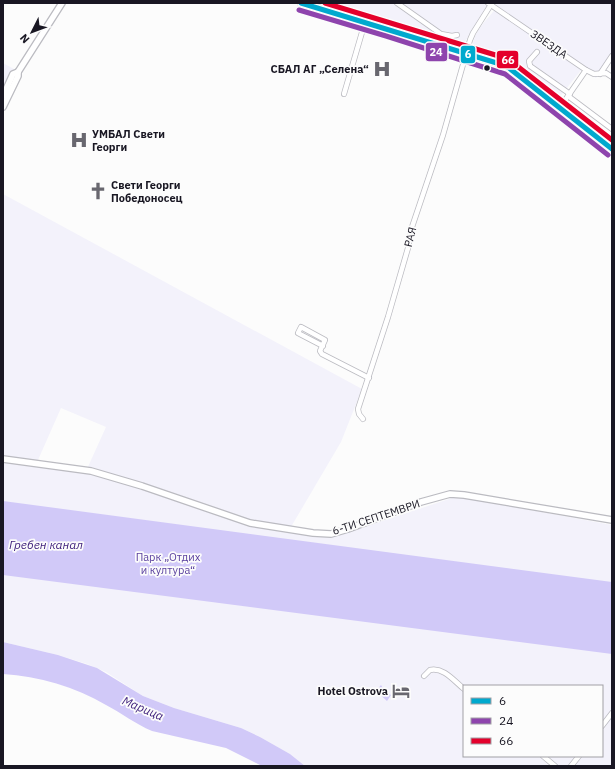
<svg xmlns="http://www.w3.org/2000/svg" width="615" height="769" font-family="'IBM Plex Sans',sans-serif">
  <style>
    .green { fill: #f3f2fb; fill-rule: evenodd }
    .water { fill: #d1c9f8 }
    .lines { fill: none; stroke-linecap: round; stroke-linejoin: round }
    .minor-casing { stroke: #bbbbc1; stroke-width: 6 }
    .tertiary-casing { stroke: #bbbbc1; stroke-width: 8 }
    .secondary-casing { stroke: #bbbbc1; stroke-width: 8 }
    .minor { stroke: #fff; stroke-width: 4.5 }
    .tertiary { stroke: #fff; stroke-width: 5.5 }
    .secondary { stroke: #fff; stroke-width: 6 }
    .bus-1-casing { stroke: #fcfcfc; stroke-width: 8 }
    .bus-2-casing { stroke: #fcfcfc; stroke-width: 8 }
    .bus-3-casing { stroke: #fcfcfc; stroke-width: 8 }
    .bus-1 { stroke: #00a9ce; stroke-width: 5 }
    .bus-2 { stroke: #8e44ad; stroke-width: 5 }
    .bus-3 { stroke: #e4002b; stroke-width: 5 }
    .bus-dot { fill: #191723; stroke: #fcfcfc; stroke-width: 1.5 }
    .labels { text-anchor: middle; dominant-baseline: central; stroke-width: 3.5; stroke-linejoin: round; paint-order: stroke }
    .street-label { font-size: 11px; fill: #191723; stroke: #fcfcfc }
    .poi-label { font-size: 11px; font-weight: bold; fill: #191723; stroke: #fcfcfc; text-anchor: end }
    .park-label { font-size: 11px; fill: #583e9d; stroke: #fcfcfc }
    .water-label { font-size: 12px; font-style: italic; fill: #3c1d7a; stroke: #fcfcfc }
    .line-badge { stroke: #fcfcfc; stroke-width: 1.5 }
    .badge-label { font-size: 11px; text-anchor: middle; font-weight: bold; fill: #fff }
  </style>
  <rect width="100%" height="100%" fill="#fcfcfc"/>
  <g class="green">
    <polygon points="323,3 489,3 463,45"/>
    <path d="M496,3H612V53L596,78L582,69L558,99L516,66L473,49C471,33 489,18 497,7L495,4Z"/>
    <polygon points="3,63 14,69 3,91"/>
    <path d="M3,194L362,389L341,442L288,532L328,537L355,530L452,498H466L612,525V766H305L290,754L260,737L241,728L174,708L143,696L106,672L87,664L58,655L3,642ZM61,408L106,427L87,469L38,460ZM464,686H602V756H464Z"/>
  </g>
  <g class="water">
    <polygon points="3,501 612,582 612,654 3,575"/>
    <path d="M3,642L58,655L97,668L143,696L174,708L241,728L260,737L290,754L305,766H262L226,748L152,731C135,724 122,713 106,705C75,687 39,676 3,674Z"/>
    <polygon points="381,685 385,692 391,695 387,701 376,691"/>
  </g>
  <g class="lines">
    <g class="minor-casing">
      <g id="minor">
        <polyline points="397,3 441,34 452,36 457,35"/>
        <polyline points="488,3 586,70 594,74 606,73 612,77"/>
        <polyline points="537,52 529,61 530,66 570,94"/>
        <polyline points="600,74 612,56"/>
        <polyline points="344,94 365,22"/>
        <polyline points="568,96 612,129"/>
        <polyline points="559,109 586,70"/>
        <polyline points="323,346 298,333 301,327 325,340 320,351 322,354 369,378"/>
        <polyline points="363,419 359,414 358,409 388,317 408,248 411,230 443,135 470,40 473,33 492,3"/>
        <path d="M424,676L430,670C444,667 454,681 464,689"/>
        <polyline points="602,726 612,713"/>
        <polyline points="543,756 555,766"/>
        <polyline points="571,766 579,756"/>
      </g>
    </g>
    <g class="tertiary-casing">
      <g id="tertiary">
        <polyline points="3,96 13,74 18,72 62,3"/>
        <polyline points="3,107 18,76 18,72"/>
        <polyline points="3,459 91,471 142,486 250,523 313,533 331,534 348,529 421,502 450,494 464,495 612,520"/>
      </g>
    </g>
    <g class="secondary-casing">
      <polyline id="secondary" points="301,3 388,29 500,64 509,68 612,149"/>
    </g>
    <use href="#minor" class="minor"/>
    <use href="#tertiary" class="tertiary"/>
    <use href="#secondary" class="secondary"/>
    <g class="bus-1-casing">
      <polyline id="bus-1" points="301,3 500,64 509,68 612,149"/>
    </g>
    <g class="bus-2-casing">
      <polyline id="bus-2" points="299,10 386,36 505,74 608,155"/>
    </g>
    <g class="bus-3-casing">
      <polyline id="bus-3" points="325,3 502,57 512,62 612,140"/>
    </g>
    <use href="#bus-1" class="bus-1"/>
    <use href="#bus-2" class="bus-2"/>
    <use href="#bus-3" class="bus-3"/>
  </g>
  <defs>
    <g id="hospital-bare" transform="scale(1.38)"><path d="M-5-5h3v3.5h4V-5h3V5h-3V1.5h-4V5h-3Z" fill="#68676f" stroke="#fcfcfc" stroke-width="2.5" paint-order="stroke"/></g>
    <g id="church-bare" transform="scale(1.38)"><path d="M-1.2-6h2.4v3.5h3.3v2.4h-3.3V6h-2.4V-.1h-3.3v-2.4h3.3Z" fill="#68676f" stroke="#fcfcfc" stroke-width="2.5" paint-order="stroke"/></g>
    <g id="hotel-bare" transform="scale(1.38)"><path d="M-6-4.5h1.5V1H6V5H4.5V3h-9V5H-6ZM-4 0a1.8 1.8 0 1 1 3.6 0ZM.5 0V-2.5h3Q6-2.5 6 0Z" fill="#68676f" stroke="#fcfcfc" stroke-width="2.5" paint-order="stroke"/></g>
  </defs>
  <g fill-rule="evenodd">
    <use href="#hospital-bare" x="382" y="69"/>
    <use href="#hospital-bare" x="79" y="140"/>
    <use href="#church-bare" x="98" y="191"/>
    <use href="#hotel-bare" x="401" y="691"/>
  </g>
  <circle class="bus-dot" cx="487" cy="68" r="3.5"/>
  <g class="labels">
    <g class="street-label">
      <text transform="translate(549 44) rotate(34)">ЗВЕЗДА</text>
      <text transform="translate(410 237) rotate(-76)">РАЯ</text>
      <text transform="translate(376 517) rotate(-18)">6-ТИ СЕПТЕМВРИ</text>
    </g>
    <g class="poi-label">
      <text x="369" y="69">СБАЛ АГ „Селена“</text>
      <text x="92" y="134" text-anchor="start">УМБАЛ Свети<tspan x="92" dy="13">Георги</tspan></text>
      <text x="111" y="185" text-anchor="start">Свети Георги<tspan x="111" dy="13">Победоносец</tspan></text>
      <text x="388" y="691">Hotel Ostrova</text>
    </g>
    <g class="park-label">
      <text x="168" y="557">Парк „Отдих<tspan x="168" dy="13">и култура“</tspan></text>
    </g>
    <g class="water-label">
      <text x="46" y="544">Гребен канал</text>
      <text transform="translate(143 708) rotate(23)">Марица</text>
    </g>
  </g>
  <g class="line-badge">
    <rect x="425" y="42" width="23" height="20" rx="4" fill="#8e44ad"/>
    <rect x="460" y="45" width="16" height="19" rx="4" fill="#00a9ce"/>
    <rect x="496" y="50" width="23" height="19" rx="4" fill="#e4002b"/>
  </g>
  <g class="badge-label">
    <text x="436" y="56">24</text>
    <text x="468" y="58">6</text>
    <text x="508" y="64">66</text>
  </g>
  <rect width="615" height="769" fill="none" stroke="#191723" stroke-width="8"/>
  <rect x="463" y="685" width="140" height="72" fill="#fcfcfc" stroke="#a1a0a5"/>
  <rect x="471" y="698" width="20" height="6" fill="#00a9ce" stroke="#a1a0a5"/>
  <text x="499" y="705" font-size="12" fill="#191723">6</text>
  <rect x="471" y="718" width="20" height="6" fill="#8e44ad" stroke="#a1a0a5"/>
  <text x="499" y="725" font-size="12" fill="#191723">24</text>
  <rect x="471" y="738" width="20" height="6" fill="#e4002b" stroke="#a1a0a5"/>
  <text x="499" y="745" font-size="12" fill="#191723">66</text>
  <g transform="translate(32 32) rotate(228)" stroke="#fcfcfc" stroke-width="3" paint-order="stroke">
  <path d="M0-3L7 15L0 10L-7 15Z" fill="#191723"/>
  <text y="-6" font-size="11" font-weight="bold" text-anchor="middle" fill="#191723">N</text>
  </g>
</svg>
